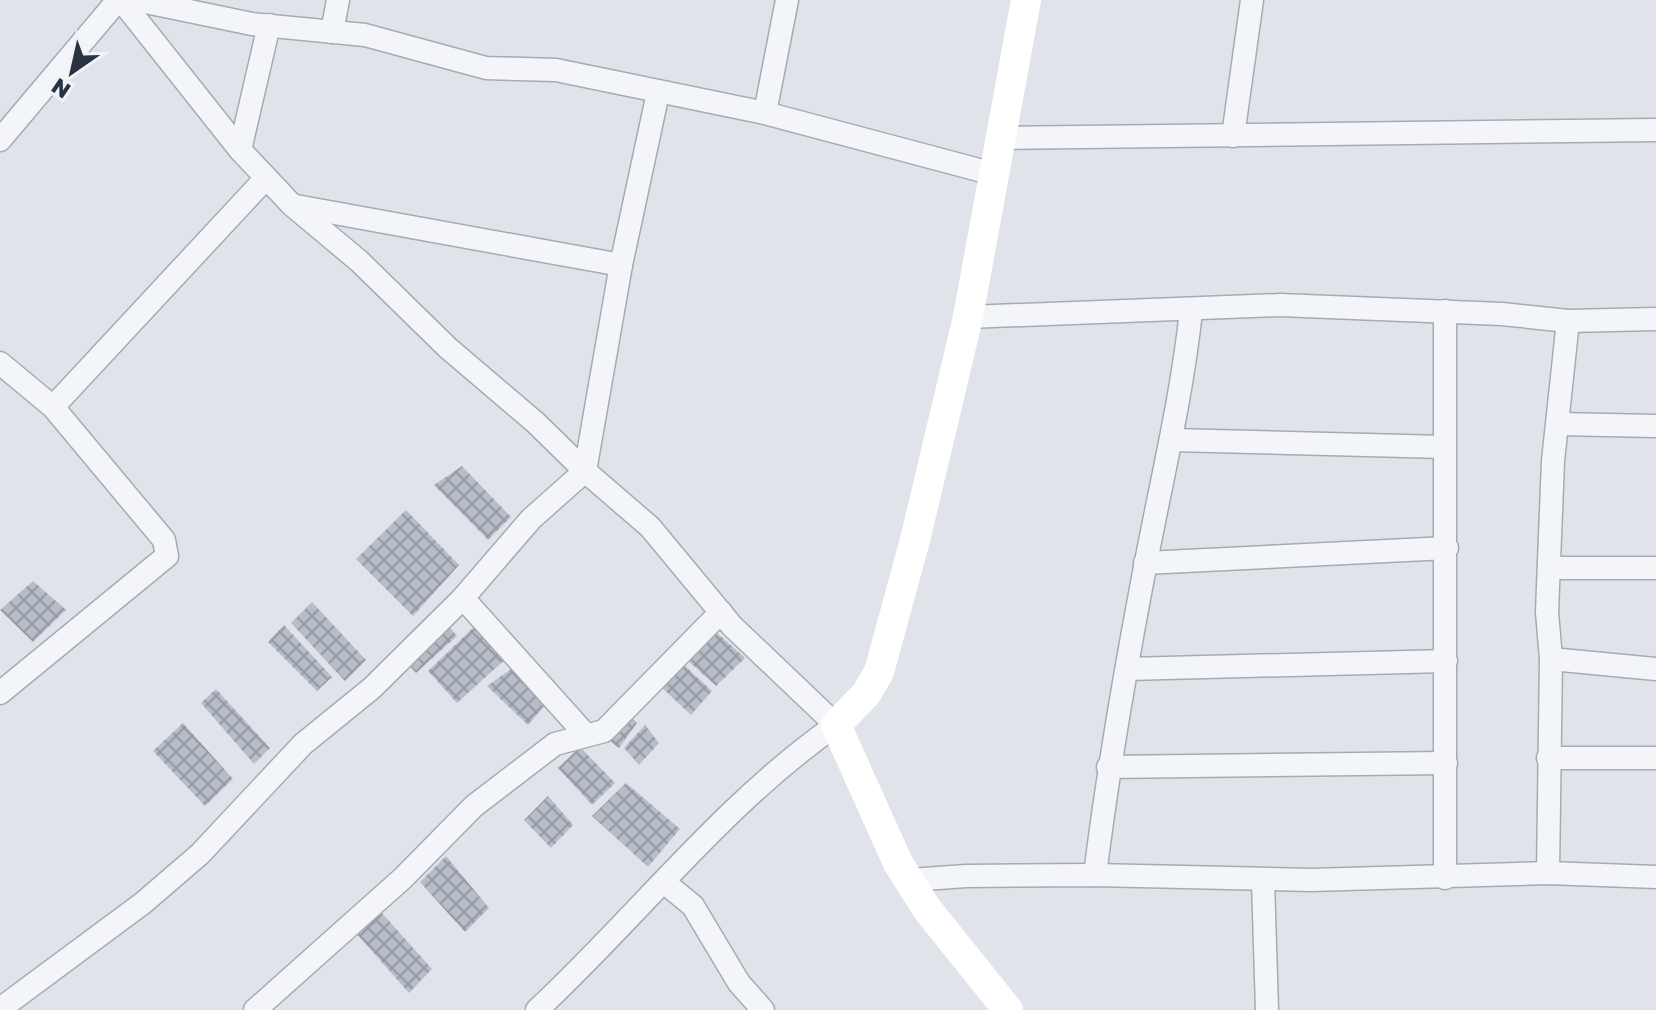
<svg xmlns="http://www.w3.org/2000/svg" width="1656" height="1010" font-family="'Golos Text',sans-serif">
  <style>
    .building { fill: url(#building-cross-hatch) }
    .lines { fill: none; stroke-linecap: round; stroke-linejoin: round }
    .street-casing { stroke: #a5abb5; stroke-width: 25 }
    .street { stroke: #f3f5f8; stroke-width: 22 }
    .secondary { stroke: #fff; stroke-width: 30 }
  </style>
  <defs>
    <pattern id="building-cross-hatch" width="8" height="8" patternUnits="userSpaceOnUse" patternTransform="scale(2)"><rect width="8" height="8" fill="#b7bdc8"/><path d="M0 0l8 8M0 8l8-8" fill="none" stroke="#959aa4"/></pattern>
  </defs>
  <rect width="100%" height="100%" fill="#e0e4ea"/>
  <g class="building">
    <polygon points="462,466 511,517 488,540 434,485"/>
    <polygon points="406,510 459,565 413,616 356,559"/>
    <polygon points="33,581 66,610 33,642 0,610"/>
    <polygon points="312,602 366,660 345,681 291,623"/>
    <polygon points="478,623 509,656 457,703 428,671"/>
    <polygon points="447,624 457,636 416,673 406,662"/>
    <polygon points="284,625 332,677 317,691 268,642"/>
    <polygon points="717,633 745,658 716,686 686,659"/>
    <polygon points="683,664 712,691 691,715 660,686"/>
    <polygon points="514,667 549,701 528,725 487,686"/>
    <polygon points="216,689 270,748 254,764 201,703"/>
    <polygon points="631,716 637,723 619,748 607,739"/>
    <polygon points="183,723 233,779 205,806 153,751"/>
    <polygon points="645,725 659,743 639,765 624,748"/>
    <polygon points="580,747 615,783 592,805 558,768"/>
    <polygon points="626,783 680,829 648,867 592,816"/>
    <polygon points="548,796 573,825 551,848 524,820"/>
    <polygon points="446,856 489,908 465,932 420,882"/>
    <polygon points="380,911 432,969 409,993 356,933"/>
  </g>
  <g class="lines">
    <g class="street-casing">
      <g id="street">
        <polyline points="121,0 240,150"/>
        <polyline points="136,0 252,24 365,35 486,68 556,70 765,113 994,174"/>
        <polyline points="269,25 240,150 292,205 359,261 448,348 536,423 585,471"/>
        <polyline points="332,32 338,0"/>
        <polyline points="765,113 787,0"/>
        <polyline points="1233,136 1252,0"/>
        <polyline points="1001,138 1656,130"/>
        <polyline points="0,140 118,0"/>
        <polyline points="296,206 621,265"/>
        <polyline points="968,317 1280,305 1502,314 1568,321 1656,319"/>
        <polyline points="0,363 53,407"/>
        <polyline points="1558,424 1656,426"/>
        <polyline points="1173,440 1444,447"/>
        <polyline points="585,471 621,265 658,93"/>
        <polyline points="1145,563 1447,548"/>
        <polyline points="1550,568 1656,568"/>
        <polyline points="463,598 586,735"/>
        <polyline points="1551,659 1656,669"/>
        <polyline points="1127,669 1446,661"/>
        <polyline points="0,693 167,556 164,540 53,407 266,178"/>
        <polyline points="1548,758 1656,758"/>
        <polyline points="1108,767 1446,763"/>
        <polyline points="1548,873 1551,659 1547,612 1553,461 1568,321"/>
        <path d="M1095,875C1108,770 1126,666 1146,562C1162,478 1182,396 1191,311"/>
        <polyline points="1445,878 1445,311"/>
        <polyline points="910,880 966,876 1095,875 1311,880 1548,873 1656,877"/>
        <polyline points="1263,881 1267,1010"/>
        <polyline points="664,882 693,906 739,983 763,1010"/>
        <path d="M0,1009L143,903L200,854L303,744L372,688L463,598L531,519L585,471L650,527L732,626L836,725C723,804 637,917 537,1010"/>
        <polyline points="255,1010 403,878 474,806 555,744 604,731 721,612"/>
      </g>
    </g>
    <use href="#street" class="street"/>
    <polyline class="secondary" points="1008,1010 927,909 898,863 836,725 866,694 879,672 915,540 968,317 1026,0"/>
  </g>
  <g transform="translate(72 72) rotate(214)" stroke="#f0f3f7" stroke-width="6" paint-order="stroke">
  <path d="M0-6L14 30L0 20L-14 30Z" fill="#283243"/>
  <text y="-12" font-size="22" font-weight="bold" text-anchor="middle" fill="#283243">N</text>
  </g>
</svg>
